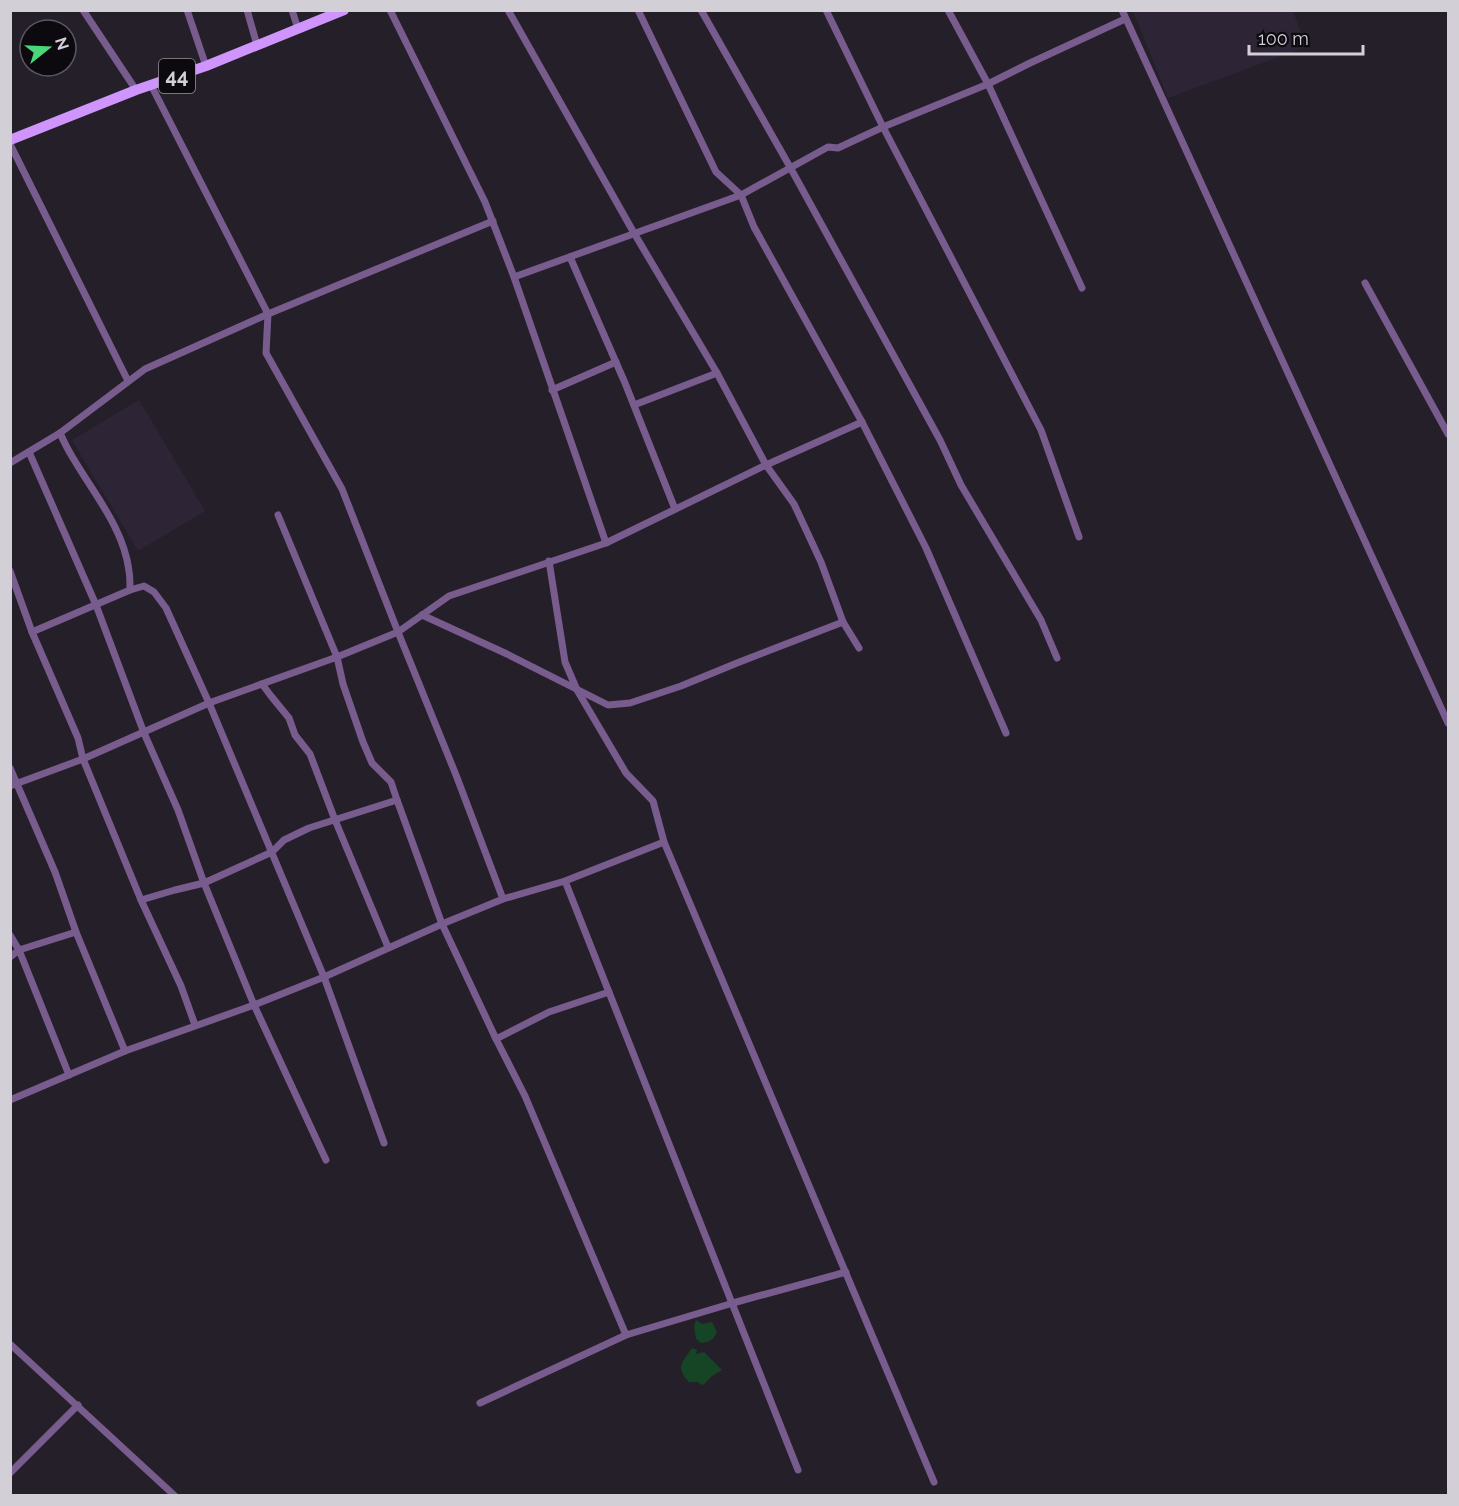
<svg xmlns="http://www.w3.org/2000/svg" width="1459" height="1506" font-family="Raleway,sans-serif">
  <style>
    .built { fill: #2d2435 }
    .green { fill: #154524 }
    .lines { fill: none; stroke-linecap: round; stroke-linejoin: round }
    .street { stroke: #785c8e; stroke-width: 7 }
    .primary { stroke: #cf95fd; stroke-width: 10 }
    .labels { text-anchor: middle; dominant-baseline: central; stroke-width: 6; stroke-linejoin: round; paint-order: stroke }
    .shield { fill: #0d0a0f; stroke: #98949b; stroke-width: 1.5 }
    .shield-label { font-size: 20px; font-weight: bold; fill: #d3cfd7 }
  </style>
  <rect width="100%" height="100%" fill="#251f2a"/>
  <g class="built">
    <polygon points="1133,11 1293,11 1306,47 1168,98"/>
    <polygon points="139,400 205,511 138,551 72,440"/>
  </g>
  <g class="green">
    <path d="M696,1320L702,1324L712,1322L717,1332C713,1340 710,1342 701,1343L696,1339L694,1326Z"/>
    <path d="M692,1348L697,1350L696,1354L704,1352L722,1370L712,1376L703,1385L697,1382H689C675,1367 682,1363 692,1348Z"/>
  </g>
  <g class="lines">
    <g class="street">
      <polyline points="83,10 136,90"/>
      <polyline points="187,10 206,66"/>
      <polyline points="247,10 257,45"/>
      <polyline points="292,10 298,29"/>
      <polyline points="390,10 485,202 514,277 606,543"/>
      <polyline points="508,10 634,233 717,373 766,465 794,504 821,562 843,622 859,648"/>
      <polyline points="638,10 716,172 741,195 754,227 862,422 926,548 1006,733"/>
      <polyline points="701,10 790,167 940,440 961,485 1041,620 1057,658"/>
      <polyline points="826,10 883,127 1041,430 1079,537"/>
      <polyline points="948,10 988,84 1082,288"/>
      <polyline points="1122,10 1448,723"/>
      <polyline points="10,144 128,381"/>
      <polyline points="570,257 625,383 675,509"/>
      <polyline points="514,277 741,195 828,147 838,148 883,127 988,84 1030,63 1125,19"/>
      <polyline points="1365,283 1448,434"/>
      <polyline points="552,390 616,362"/>
      <polyline points="634,405 717,373"/>
      <path d="M60,433C64,442 68,450 73,458C94,494 124,529 129,571C130,577 130,584 130,590"/>
      <polyline points="29,452 96,605 144,733 178,810 204,883 254,1005 326,1160"/>
      <polyline points="10,463 60,433 145,369 268,314 493,221"/>
      <polyline points="278,515 337,657 343,684 363,742 372,763 391,782 397,800 442,924 496,1039 525,1096 626,1335"/>
      <polyline points="549,561 565,662 577,690 626,773 653,801 664,842 934,1482"/>
      <polyline points="10,571 32,632 130,590 144,586 154,592 166,608 209,703 324,977 384,1143"/>
      <polyline points="422,615 507,654 608,705 630,703 681,686 737,663 843,622"/>
      <polyline points="32,632 78,738 83,759 141,900 181,986 195,1025"/>
      <polyline points="262,684 271,696 289,718 295,735 310,754 335,820 388,947"/>
      <polyline points="10,768 55,872 76,932"/>
      <polyline points="10,786 83,759 209,703 337,657 398,632 342,489 266,353 268,314 151,85"/>
      <polyline points="565,881 798,1470"/>
      <polyline points="503,899 565,881 664,842"/>
      <polyline points="141,900 175,890 204,883 272,852 284,840 309,828 397,800"/>
      <polyline points="10,935 19,950 76,932 125,1051"/>
      <polyline points="10,957 19,950 69,1075"/>
      <polyline points="496,1039 549,1012 609,992"/>
      <polyline points="10,1100 125,1051 254,1005 324,977 442,924 503,899 456,775 398,632 449,596 606,543 766,465 862,422"/>
      <polyline points="10,1344 175,1496"/>
      <polyline points="480,1403 626,1335 733,1303 846,1272"/>
      <polyline points="10,1473 78,1405"/>
    </g>
    <polyline class="primary" points="10,140 136,90 206,66 344,10"/>
  </g>
  <g class="labels">
    <rect class="shield" x="159" y="59" width="36" height="34" rx="4.5"/>
    <g class="shield-label">
      <text x="177" y="76">44</text>
    </g>
  </g>
  <rect width="1459" height="1506" fill="none" stroke="#d3cfd7" stroke-width="24"/>
  <g transform="translate(48 48) rotate(72)"><circle r="28" fill="#0d0a0f" stroke="#5c595f" stroke-width="1.5"/>
  <path d="M0-4.5L10 22L0 15L-10 22Z" fill="#4ad778"/>
  <text y="-9" font-size="16" font-weight="bold" text-anchor="middle" fill="#d3cfd7">N</text>
  </g>
  <path d="M1249 45v9h114v-9" fill="none" stroke="#d3cfd7" stroke-width="3"/>
  <text x="1258" y="45" font-size="18" fill="#d3cfd7" stroke="#0d0a0f" stroke-width="4.5" paint-order="stroke">100 m</text>
</svg>
